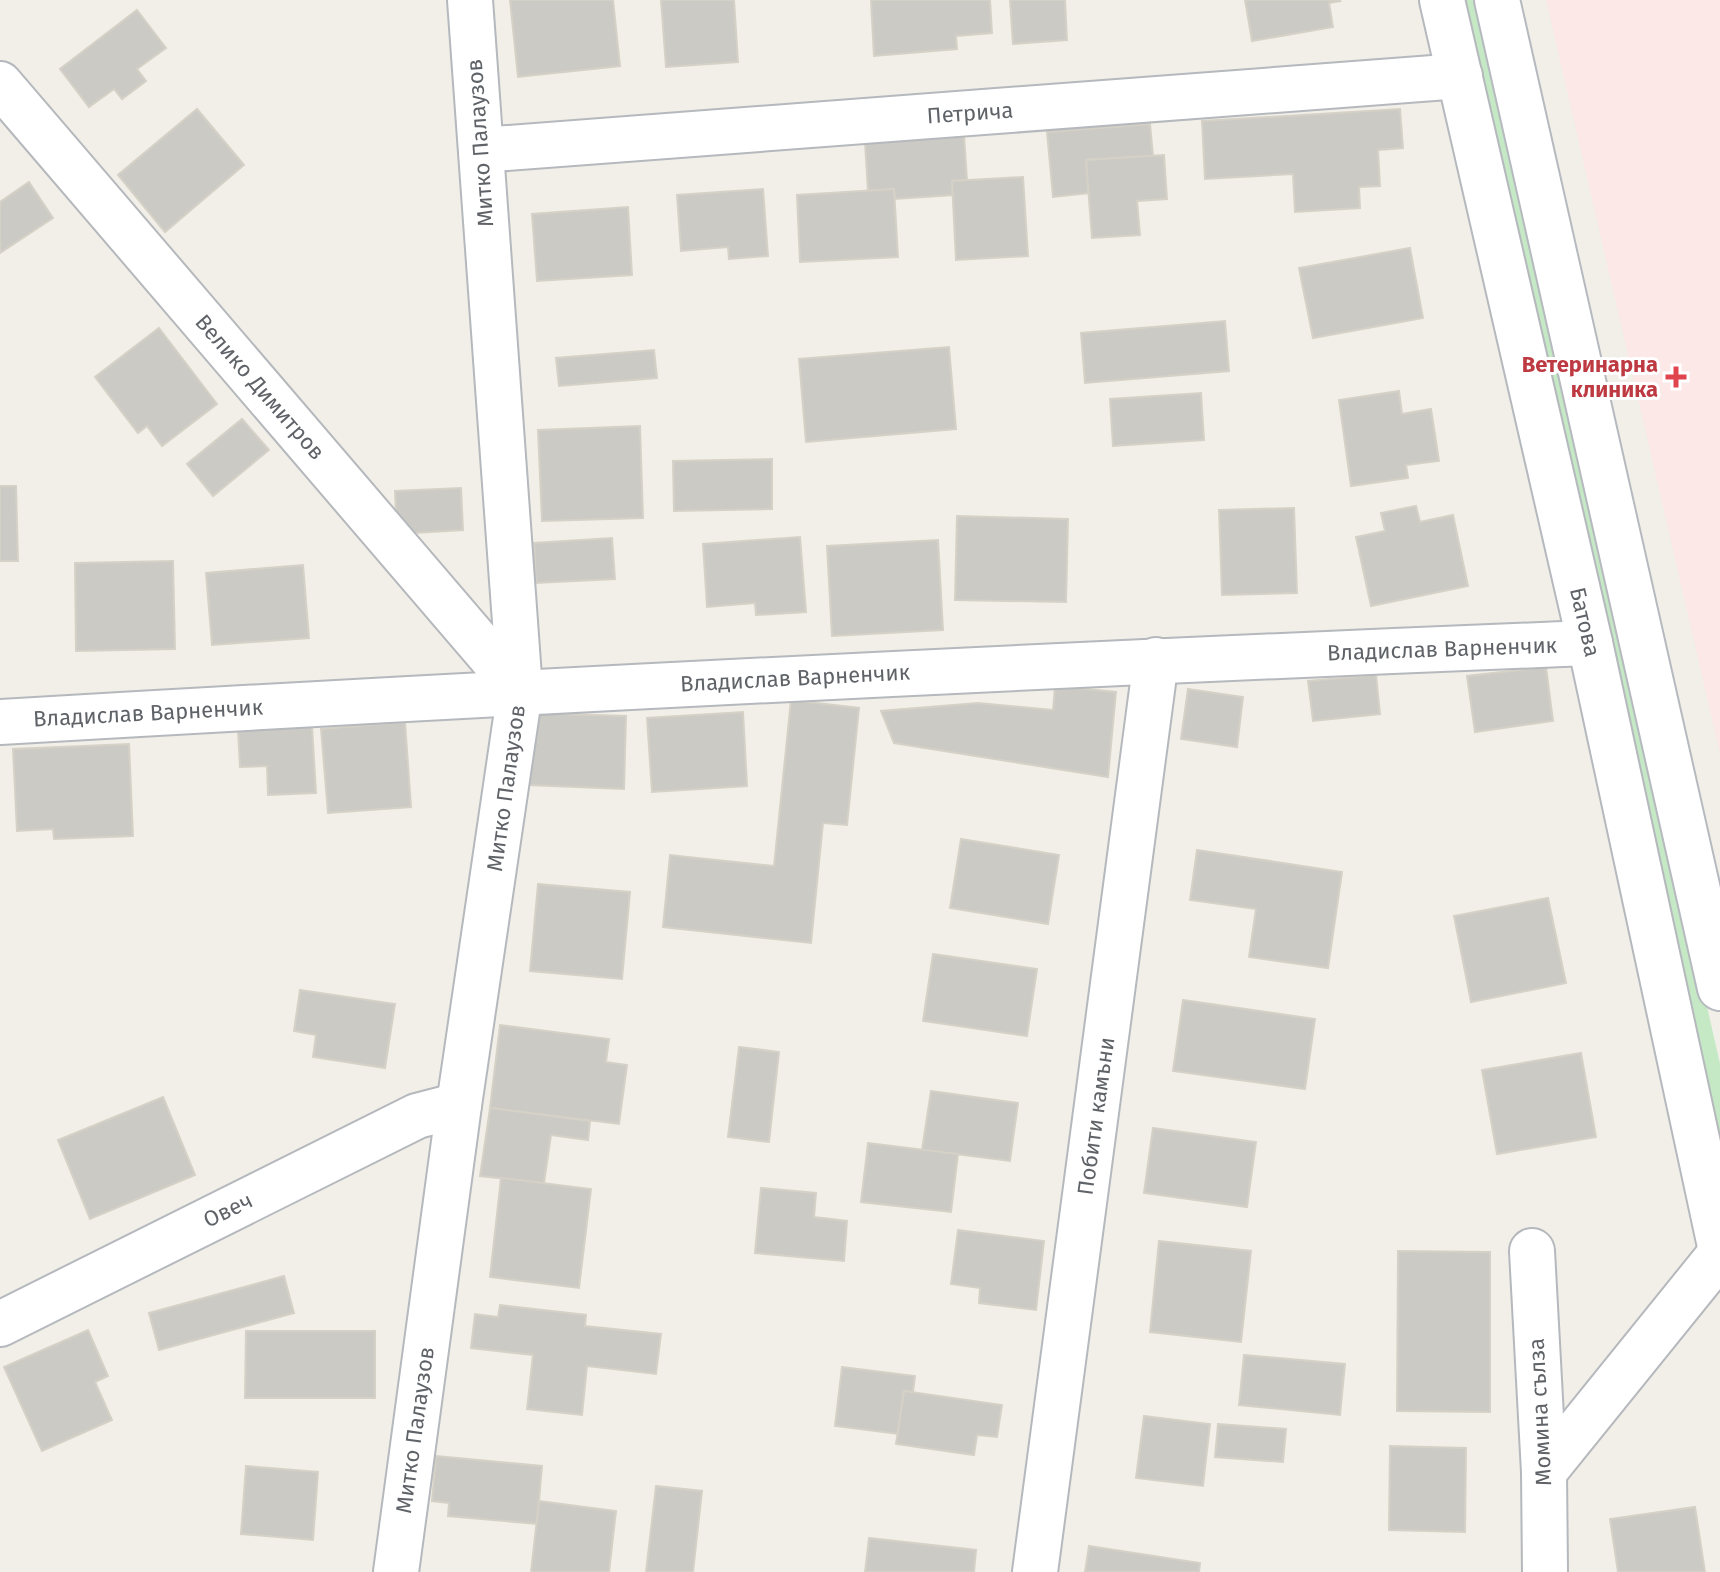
<svg xmlns="http://www.w3.org/2000/svg" width="1720" height="1572" font-family="'Fira Sans',sans-serif">
  <style>
    .medical { fill: #fce8e6 }
    .green { fill: #c5e8c5 }
    .building { fill: #cccac5; stroke: #d6d1c6; stroke-width: 2 }
    .lines { fill: none; stroke-linecap: round; stroke-linejoin: round }
    .minor-casing { stroke: #b5b8bc; stroke-width: 48 }
    .secondary-casing { stroke: #b6babf; stroke-width: 48 }
    .minor { stroke: #fff; stroke-width: 44 }
    .secondary { stroke: #fff; stroke-width: 44 }
    .health-dot { fill: #e0444e; stroke: #fff; stroke-width: 3 }
    .labels { text-anchor: middle; dominant-baseline: central; stroke-width: 6; stroke-linejoin: round; paint-order: stroke }
    .street-label { font-size: 22px; fill: #5f6368; stroke: #fff }
    .health-label { font-size: 22px; font-weight: bold; fill: #be3a42; stroke: #fff; text-anchor: end }
  </style>
  <rect width="100%" height="100%" fill="#f1efe8"/>
  <polygon class="medical" points="1546,0 1720,0 1720,754"/>
  <polygon class="green" points="1442,0 1479,0 1720,1064 1720,1246"/>
  <g class="building">
    <polygon points="510,0 613,0 620,66 518,77"/>
    <polygon points="661,0 734,0 738,62 666,67"/>
    <polygon points="871,0 990,0 992,33 956,36 957,49 874,56"/>
    <polygon points="1010,0 1065,0 1067,40 1013,44"/>
    <polygon points="1245,0 1339,0 1340,1 1329,3 1333,27 1252,41"/>
    <polygon points="137,10 166,48 137,69 146,81 122,99 114,89 89,107 60,69"/>
    <polygon points="197,109 244,165 165,232 118,175"/>
    <polygon points="1400,109 1403,148 1378,150 1380,186 1359,187 1360,208 1295,212 1293,174 1205,179 1202,121"/>
    <polygon points="1150,124 1153,156 1086,160 1089,193 1053,197 1047,132"/>
    <polygon points="964,136 967,180 952,181 953,195 895,199 894,189 868,191 865,142"/>
    <polygon points="1164,155 1167,199 1137,201 1140,235 1092,238 1086,160"/>
    <polygon points="1023,177 1028,256 956,260 952,181"/>
    <polygon points="29,182 53,218 0,253 0,202"/>
    <polygon points="763,189 768,256 729,259 728,247 681,251 677,195"/>
    <polygon points="894,189 898,257 800,262 797,195"/>
    <polygon points="628,207 632,275 537,281 532,214"/>
    <polygon points="1410,248 1423,318 1313,338 1299,268"/>
    <polygon points="1225,321 1229,371 1085,383 1081,333"/>
    <polygon points="159,328 217,404 162,446 147,426 138,433 95,377"/>
    <polygon points="949,347 956,429 806,442 799,359"/>
    <polygon points="654,350 657,378 559,386 556,358"/>
    <polygon points="1399,391 1402,414 1431,409 1439,461 1406,465 1408,478 1351,486 1339,400"/>
    <polygon points="1201,393 1204,440 1113,446 1110,399"/>
    <polygon points="242,419 269,450 213,496 187,464"/>
    <polygon points="640,426 643,518 542,521 538,430"/>
    <polygon points="772,459 772,509 674,511 673,461"/>
    <polygon points="0,486 16,486 18,561 0,561"/>
    <polygon points="461,488 463,530 397,534 395,491"/>
    <polygon points="1416,506 1420,522 1453,515 1468,586 1371,606 1356,537 1385,531 1381,513"/>
    <polygon points="1294,508 1297,593 1222,595 1219,510"/>
    <polygon points="957,516 1068,519 1066,602 955,600"/>
    <polygon points="800,537 806,612 756,615 755,603 707,607 703,544"/>
    <polygon points="612,538 615,579 536,583 534,543"/>
    <polygon points="938,540 943,630 832,636 827,546"/>
    <polygon points="173,561 175,649 76,651 75,563"/>
    <polygon points="303,565 309,638 212,645 206,573"/>
    <polygon points="1546,667 1553,721 1475,732 1467,676"/>
    <polygon points="1376,675 1380,714 1313,721 1308,681"/>
    <polygon points="1055,686 1116,692 1108,777 894,743 881,711 978,703 1053,710"/>
    <polygon points="1188,689 1243,697 1237,747 1181,739"/>
    <polygon points="791,700 859,708 847,825 823,823 811,943 663,927 670,855 774,866"/>
    <polygon points="743,712 747,786 652,792 647,718"/>
    <polygon points="530,713 626,716 624,789 528,785"/>
    <polygon points="405,722 411,807 328,813 321,729"/>
    <polygon points="312,726 316,793 268,795 267,766 240,767 238,730"/>
    <polygon points="129,744 133,836 54,839 53,829 17,831 13,749"/>
    <polygon points="961,839 1059,855 1048,924 950,908"/>
    <polygon points="1197,850 1342,872 1328,968 1249,957 1256,909 1190,900"/>
    <polygon points="538,884 630,892 622,979 530,971"/>
    <polygon points="1548,898 1566,983 1471,1002 1454,916"/>
    <polygon points="933,954 1037,969 1027,1036 923,1021"/>
    <polygon points="300,990 395,1004 385,1068 313,1057 316,1035 294,1031"/>
    <polygon points="1183,1000 1315,1019 1305,1089 1173,1071"/>
    <polygon points="500,1025 609,1039 606,1062 627,1065 619,1124 490,1108"/>
    <polygon points="739,1047 779,1052 769,1142 728,1137"/>
    <polygon points="1581,1053 1596,1137 1497,1154 1482,1070"/>
    <polygon points="931,1091 1018,1103 1010,1161 922,1150"/>
    <polygon points="163,1097 195,1175 90,1219 58,1140"/>
    <polygon points="490,1108 590,1121 588,1140 551,1135 544,1183 480,1176"/>
    <polygon points="1153,1128 1256,1142 1247,1207 1144,1193"/>
    <polygon points="868,1143 958,1154 951,1212 861,1202"/>
    <polygon points="501,1178 591,1189 579,1288 490,1277"/>
    <polygon points="761,1188 816,1193 814,1217 847,1221 844,1261 755,1253"/>
    <polygon points="958,1230 1044,1241 1036,1310 979,1303 980,1288 951,1284"/>
    <polygon points="1159,1241 1251,1251 1241,1342 1150,1332"/>
    <polygon points="1398,1251 1490,1252 1490,1412 1397,1411"/>
    <polygon points="284,1276 294,1313 159,1350 149,1313"/>
    <polygon points="500,1305 586,1315 585,1326 661,1334 656,1374 587,1366 582,1415 527,1409 533,1355 471,1348 475,1314 498,1317"/>
    <polygon points="88,1330 108,1376 95,1382 112,1420 42,1451 4,1367"/>
    <polygon points="246,1331 375,1331 375,1398 245,1398"/>
    <polygon points="1244,1355 1345,1364 1340,1415 1239,1405"/>
    <polygon points="842,1367 915,1376 913,1392 904,1391 898,1434 835,1426"/>
    <polygon points="904,1391 1002,1405 997,1437 977,1435 974,1455 896,1444"/>
    <polygon points="1144,1416 1210,1424 1203,1486 1136,1478"/>
    <polygon points="1218,1424 1286,1429 1283,1462 1215,1457"/>
    <polygon points="1390,1446 1466,1448 1465,1532 1389,1530"/>
    <polygon points="436,1456 542,1466 537,1524 448,1516 449,1503 432,1501"/>
    <polygon points="246,1466 318,1472 313,1540 241,1534"/>
    <polygon points="656,1486 702,1491 693,1572 646,1572"/>
    <polygon points="539,1501 616,1511 609,1572 531,1572"/>
    <polygon points="1695,1507 1705,1572 1618,1572 1610,1519"/>
    <polygon points="869,1538 976,1550 974,1572 865,1572"/>
    <polygon points="1089,1546 1200,1563 1199,1572 1085,1572"/>
  </g>
  <g class="lines">
    <g class="minor-casing">
      <g id="minor">
        <polyline points="1442,0 1590,643 1720,1246"/>
        <polyline points="0,84 520,691"/>
        <polyline points="481,150 1460,76"/>
        <path d="M0,722C530,691 1060,664 1590,643"/>
        <polyline points="1532,1251 1544,1472 1545,1572"/>
        <polyline points="0,1324 417,1116 459,1105"/>
        <polyline points="1544,1472 1720,1254"/>
        <polyline points="396,1572 459,1105 520,691 470,0"/>
        <polyline points="1035,1572 1156,660"/>
      </g>
    </g>
    <g class="secondary-casing">
      <polyline id="secondary" points="1497,0 1720,988"/>
    </g>
    <use href="#minor" class="minor"/>
    <use href="#secondary" class="secondary"/>
  </g>
  <path class="health-dot" d="M1672 365h8v8h8v8h-8v8h-8v-8h-8v-8h8z"/>
  <g class="labels">
    <g class="street-label">
      <text transform="translate(970 113) rotate(-4)">Петрича</text>
      <text transform="translate(480 143) rotate(-94)">Митко Палаузов</text>
      <text transform="translate(260 387) rotate(49)">Велико Димитров</text>
      <text transform="translate(1585 622) rotate(77)">Батова</text>
      <text transform="translate(1442 649) rotate(-2)">Владислав Варненчик</text>
      <text transform="translate(795 678) rotate(-3)">Владислав Варненчик</text>
      <text transform="translate(148 713) rotate(-3)">Владислав Варненчик</text>
      <text transform="translate(506 788) rotate(-82)">Митко Палаузов</text>
      <text transform="translate(1096 1116) rotate(-82)">Побити камъни</text>
      <text transform="translate(228 1210) rotate(-26)">Овеч</text>
      <text transform="translate(1540 1412) rotate(-93)">Момина сълза</text>
      <text transform="translate(415 1430) rotate(-82)">Митко Палаузов</text>
    </g>
    <g class="health-label">
      <text x="1658" y="364">Ветеринарна<tspan x="1658" dy="25">клиника</tspan></text>
    </g>
  </g>
</svg>
